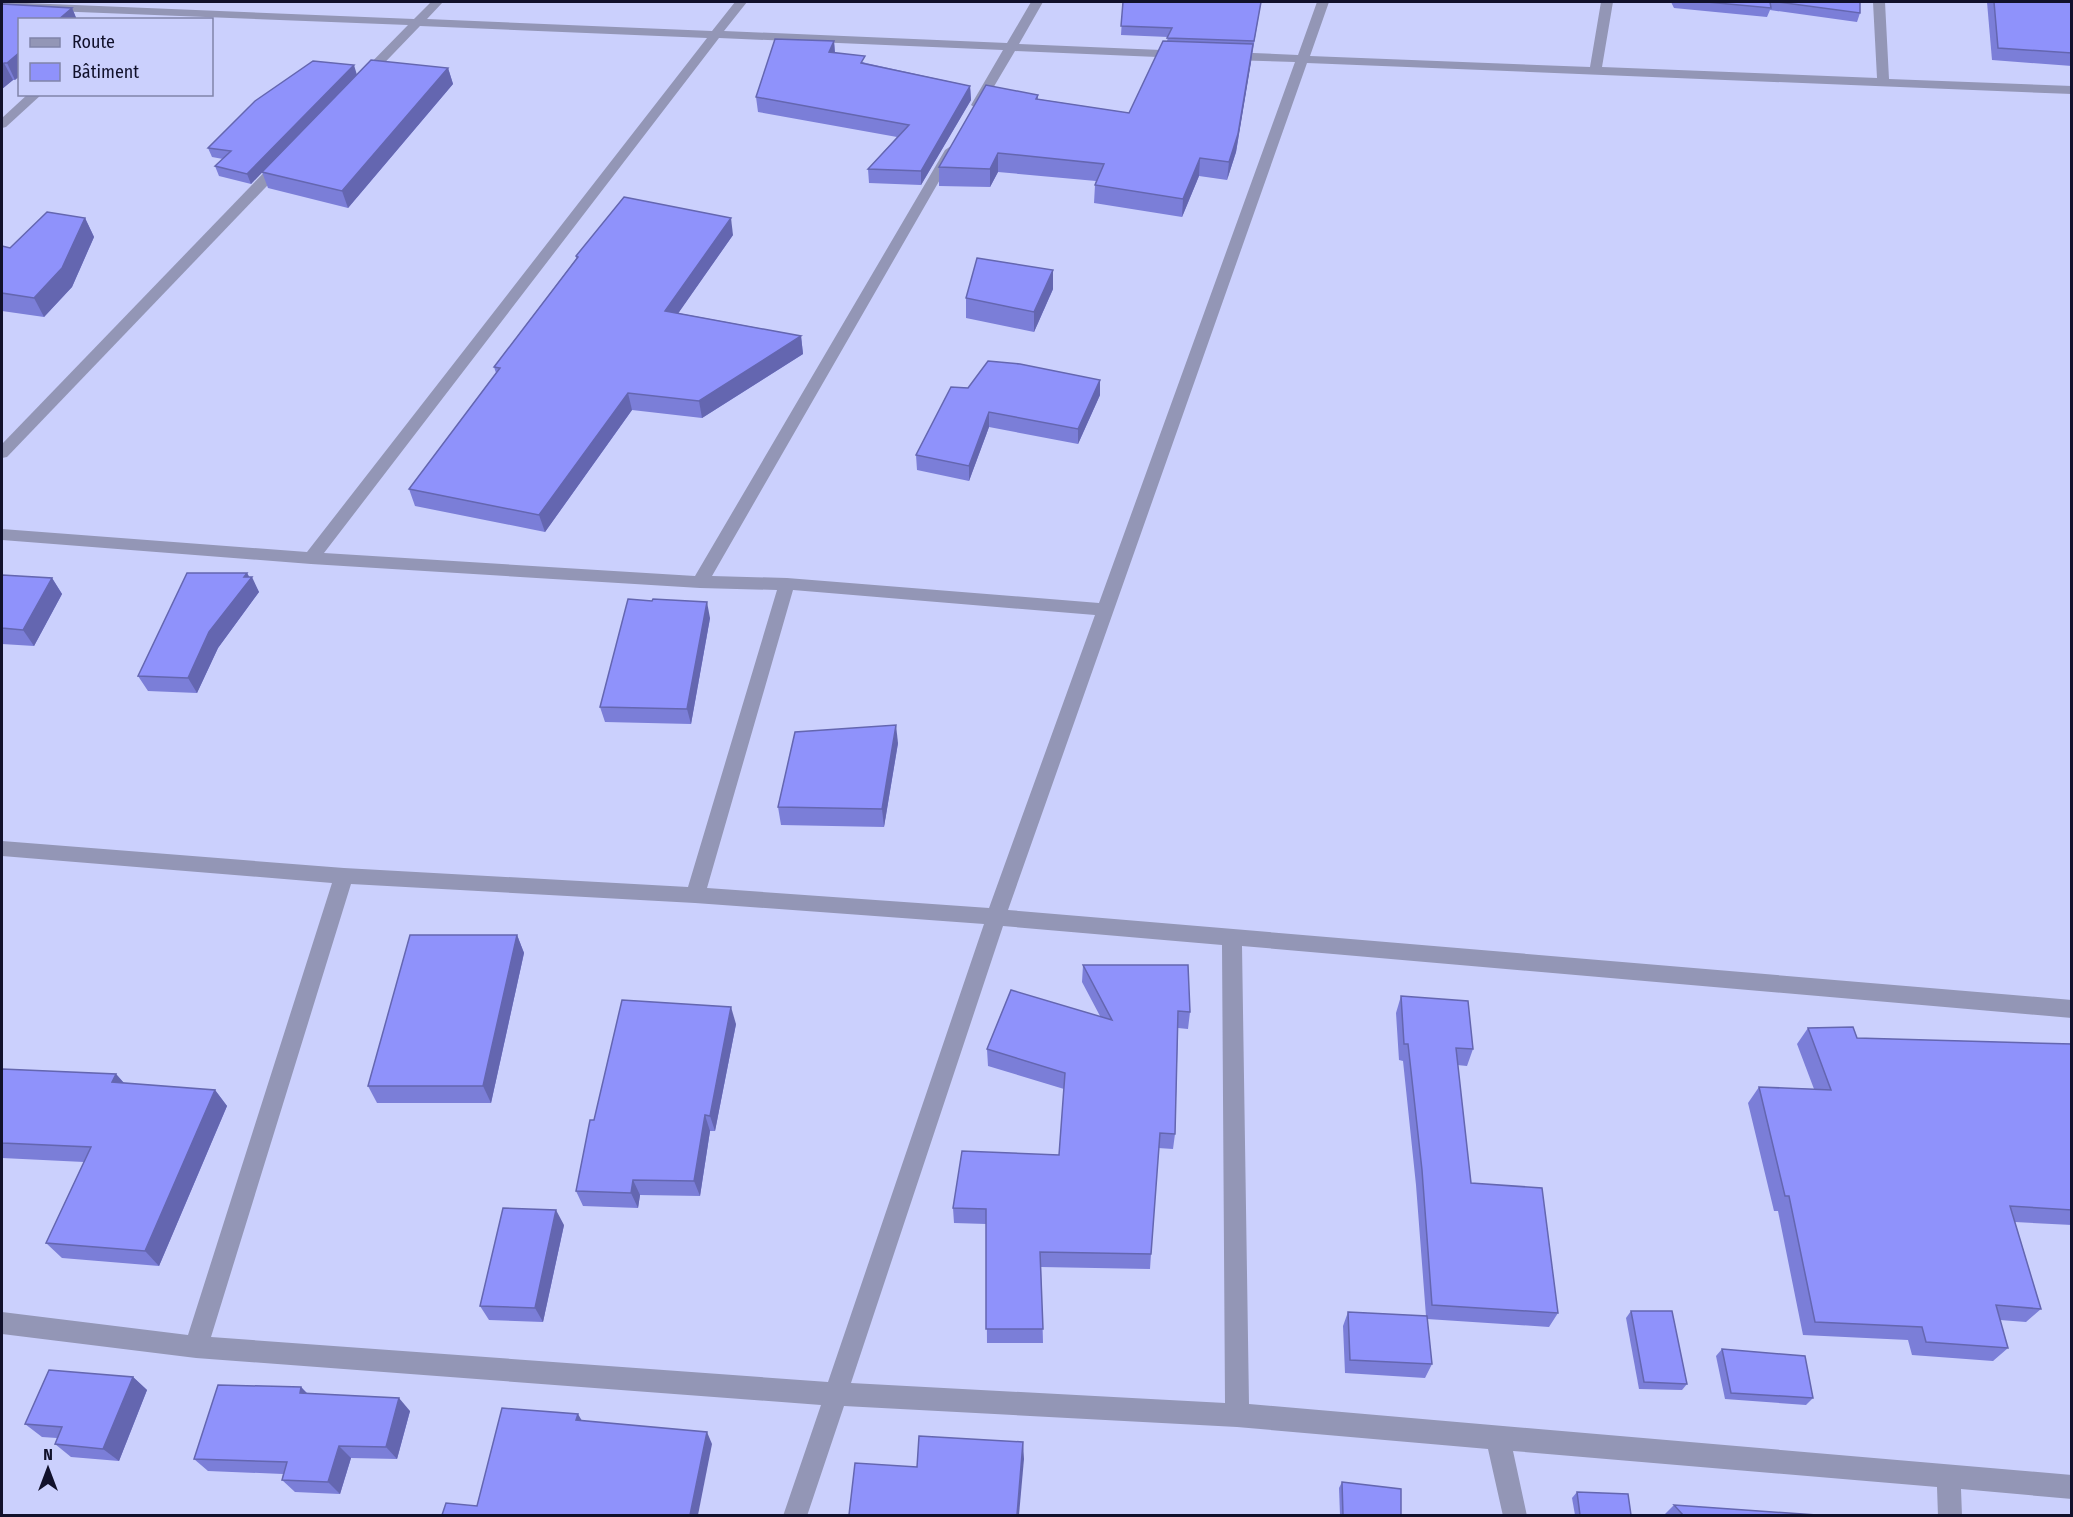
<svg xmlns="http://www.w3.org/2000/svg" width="2073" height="1517" font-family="'Fira Sans Condensed',sans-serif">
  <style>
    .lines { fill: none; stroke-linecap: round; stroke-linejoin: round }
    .minor { fill: #9396b6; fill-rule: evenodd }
    .wall { fill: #7b7ed8 }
    .shaded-wall { fill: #6466b0 }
    .building { fill: #8f92fb; stroke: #6466b0; stroke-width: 1.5 }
  </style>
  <rect width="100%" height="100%" fill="#cbd0fd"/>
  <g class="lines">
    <g class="minor">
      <path d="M2,2L414,19L431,2H443L427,19L712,31L735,2H747L724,31L1007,43L1031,2H1043L1019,44L1185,51L1187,54L1181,58L1015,51L983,105L977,109L971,105L1003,50L719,38L324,553L695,576L945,150L951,146L957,150L712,576L787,578L1099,603L1295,62L1229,60L1223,56L1229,52L1298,55L1317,2H1329L1310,56L1590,67L1601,2H1613L1602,67L1877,78L1873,2H1885L1889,79L2072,86V94L1307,63L1008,910L2072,1000V1018L1242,946L1249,1404L2072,1475V1499L1961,1489L1962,1516H1938L1937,1487L1513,1451L1527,1516H1503L1488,1449L1237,1427L844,1406L807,1516H783L821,1405L196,1358L2,1334V1312L188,1335L332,883L2,856V841L344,868L688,887L777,590L700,588L311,564L2,540V529L307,552L707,38L420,26L367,81L363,82L357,78L359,75L408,25L2,9ZM793,590L1095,615L989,908L707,888ZM351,884L695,903L984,924L828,1382L211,1337ZM1003,926L1222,945L1225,1403L851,1383Z"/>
      <polygon points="28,94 42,94 6,127 2,128 2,118"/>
      <polygon points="282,158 287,159 289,162 287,165 7,457 2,458 2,444 277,159"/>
    </g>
  </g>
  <g class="wall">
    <polygon points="1123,2 1261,2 1236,152 1227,180 1199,176 1182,217 1094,203 1095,185 1096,181 998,172 990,187 939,186 939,167 1038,95 1038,99 1129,113 1167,41 1168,37 1121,35"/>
    <polygon points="1671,2 1860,2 1860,13 1857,22 1770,10 1767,17 1674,8"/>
    <polygon points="1987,2 2072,2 2072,66 1992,60"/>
    <polygon points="2,4 72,8 77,20 20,20 15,80 13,80 2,89"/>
    <polygon points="834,41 835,53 866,63 970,86 971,100 921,185 869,183 868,169 897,137 758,112 756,97"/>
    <polygon points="448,68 453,84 348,208 268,188 262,172 251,184 219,176 215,166 223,159 212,157 208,148 357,74"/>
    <polygon points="85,218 94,237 72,287 44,317 2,311 2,246 10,248"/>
    <polygon points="733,235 678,313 801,336 803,354 702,418 632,410 545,532 415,506 409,489 496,373 494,367 576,259 576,256"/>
    <polygon points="1053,270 1053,289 1034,332 966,318 966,298"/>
    <polygon points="1100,380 1100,395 1078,444 989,427 969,481 917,470 916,455 968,388"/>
    <polygon points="247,573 259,592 218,648 197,693 148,691 138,676"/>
    <polygon points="2,575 52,578 62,594 34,646 2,644"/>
    <polygon points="652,601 710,618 691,724 605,722 600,707"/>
    <polygon points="898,743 884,827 781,825 778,807"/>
    <polygon points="517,935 524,953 491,1103 377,1103 368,1086"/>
    <polygon points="1083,965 1190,1012 1188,1029 1178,1028 1175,1134 1173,1149 1158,1148 1150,1269 1041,1267 1043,1343 987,1343 986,1224 954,1223 953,1208 1059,1155 1064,1089 988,1066 987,1049 1100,1016 1082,982"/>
    <polygon points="1401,996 1473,1049 1467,1066 1457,1065 1471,1183 1558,1313 1549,1327 1427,1319 1432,1364 1425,1378 1345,1373 1343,1326 1348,1312 1426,1316 1416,1185 1403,1061 1399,1060 1396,1013"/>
    <polygon points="736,1024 715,1131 710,1131 700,1196 640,1195 638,1208 583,1206 576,1191 594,1120"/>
    <polygon points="1808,1028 1857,1038 2072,1044 2072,1225 2015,1222 2041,1309 2026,1322 2000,1320 2008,1348 1993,1361 1912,1355 1908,1340 1803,1335 1778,1211 1774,1211 1748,1103 1759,1087 1814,1089 1797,1044"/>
    <polygon points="2,1069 116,1074 124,1083 215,1090 227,1106 159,1266 62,1258 46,1243 84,1162 2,1158"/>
    <polygon points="564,1225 543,1322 489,1320 480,1306"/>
    <polygon points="1631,1311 1687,1384 1682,1390 1639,1389 1626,1318"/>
    <polygon points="1722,1349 1813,1398 1806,1405 1725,1399 1716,1356"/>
    <polygon points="133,1377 147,1390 119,1461 71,1457 55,1444 57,1438 42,1437 25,1424"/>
    <polygon points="301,1387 307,1393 410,1411 397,1459 351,1458 340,1494 295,1492 282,1480 283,1474 208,1471 194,1459"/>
    <polygon points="1342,1482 1401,1515 1340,1515 1339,1488"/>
    <polygon points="1577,1492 1631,1515 1575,1515 1572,1498"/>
    <polygon points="1674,1505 1817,1515 1664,1515"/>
  </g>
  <g class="shaded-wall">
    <polygon points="72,8 77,20 58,20"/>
    <polygon points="834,41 835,55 829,52"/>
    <polygon points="1253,44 1251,62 1236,152 1227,180 1229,162"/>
    <polygon points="20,52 20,76 15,80 7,63"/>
    <polygon points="4,63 13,80 2,89 2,65"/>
    <polygon points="354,65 357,75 251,184 247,174"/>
    <polygon points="448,68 453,84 348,208 342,191"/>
    <polygon points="970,86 971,100 921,185 921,171"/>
    <polygon points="998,153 998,172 990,187 990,169"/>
    <polygon points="1200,158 1199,176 1182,217 1183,199"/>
    <polygon points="85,218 94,237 72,287 44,317 34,298"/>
    <polygon points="731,218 733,235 668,328 665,311"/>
    <polygon points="1053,270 1053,289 1034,332 1034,312"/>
    <polygon points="801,336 803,354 702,418 699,401"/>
    <polygon points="1100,380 1100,395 1078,444 1078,429"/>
    <polygon points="628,393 632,410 545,532 539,515"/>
    <polygon points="989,412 989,427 969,481 969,466"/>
    <polygon points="247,573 250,579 252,577 259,592 218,648 197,693 188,678 209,632"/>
    <polygon points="52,578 62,594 34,646 23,630"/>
    <polygon points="707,602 710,618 691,724 687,709"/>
    <polygon points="896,725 898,743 884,827 882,809"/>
    <polygon points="517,935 524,953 491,1103 483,1086"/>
    <polygon points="731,1007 736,1024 715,1131 710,1116"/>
    <polygon points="116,1074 130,1090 112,1082"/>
    <polygon points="215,1090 227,1106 159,1266 145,1251"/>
    <polygon points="705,1115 710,1131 700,1196 694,1181"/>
    <polygon points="633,1180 640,1195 638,1208 631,1193"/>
    <polygon points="556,1210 564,1225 543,1322 535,1308"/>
    <polygon points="133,1377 147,1390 119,1461 103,1449"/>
    <polygon points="301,1387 313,1400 300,1393"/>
    <polygon points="399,1398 410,1411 397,1459 386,1447"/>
    <polygon points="578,1414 585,1426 576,1420"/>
    <polygon points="707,1432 712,1444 698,1515 690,1515"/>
    <polygon points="1023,1442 1024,1459 1019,1515 1017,1515"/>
    <polygon points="339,1446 351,1458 340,1494 328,1482"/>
  </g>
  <g class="building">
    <polygon points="1123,2 1261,2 1254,41 1167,38 1172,28 1121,26"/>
    <polygon points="1707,2 1770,2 1771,8"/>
    <polygon points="1778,2 1860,2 1860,13"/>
    <polygon points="1994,2 2072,2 2072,53 1998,48"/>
    <polygon points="2,4 72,8 58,20 20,20 20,52 7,63 4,63 2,65"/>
    <polygon points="775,39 834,41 829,52 865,56 861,63 970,86 921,171 868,169 909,125 756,97"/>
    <polygon points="1163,41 1253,44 1238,134 1229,162 1200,158 1183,199 1095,185 1104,164 998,153 990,169 939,167 986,85 1038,95 1036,99 1129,113"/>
    <polygon points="371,60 448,68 342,191 262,172"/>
    <polygon points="313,61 354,65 247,174 215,166 231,151 208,148 255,101"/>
    <polygon points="624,197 731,218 665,311 801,336 699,401 628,393 539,515 409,489 500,368 494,367 578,257 576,256"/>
    <polygon points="47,212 85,218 62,268 34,298 2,293 2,246 10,248"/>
    <polygon points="977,258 1053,270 1034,312 966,298"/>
    <polygon points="988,361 1020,364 1100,380 1078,429 989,412 969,466 916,455 951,387 968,388"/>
    <polygon points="187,573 247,573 244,577 252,577 209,632 188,678 138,676"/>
    <polygon points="2,575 52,578 23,630 2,628"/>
    <polygon points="628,599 652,601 653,599 707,602 687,709 600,707"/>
    <polygon points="896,725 882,809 778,807 795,732"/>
    <polygon points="410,935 517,935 483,1086 368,1086"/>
    <polygon points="1083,965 1188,965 1190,1012 1178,1011 1175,1134 1160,1133 1151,1254 1040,1252 1043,1329 986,1329 986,1209 953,1208 962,1151 1059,1155 1065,1073 987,1049 1011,990 1112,1020"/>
    <polygon points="1401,996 1468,1001 1473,1049 1456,1048 1471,1183 1542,1188 1558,1313 1432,1305 1422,1170 1408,1044 1404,1044"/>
    <polygon points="622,1000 731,1007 710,1116 705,1115 694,1181 633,1180 631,1193 576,1191 590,1120 594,1120"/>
    <polygon points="1853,1027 1857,1038 2072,1044 2072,1210 2010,1206 2041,1309 1996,1305 2008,1348 1926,1342 1922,1327 1815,1322 1789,1196 1785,1196 1759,1087 1831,1090 1808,1028"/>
    <polygon points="2,1069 116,1074 112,1082 215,1090 145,1251 46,1243 91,1147 2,1143"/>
    <polygon points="503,1208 556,1210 535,1308 480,1306"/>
    <polygon points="1631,1311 1672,1311 1687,1384 1644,1382"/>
    <polygon points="1348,1312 1427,1316 1432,1364 1350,1360"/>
    <polygon points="1722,1349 1805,1356 1813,1398 1731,1393"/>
    <polygon points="49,1370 133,1377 103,1449 55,1444 62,1427 25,1424"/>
    <polygon points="218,1385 301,1387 300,1393 399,1398 386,1447 339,1446 328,1482 282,1480 287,1462 194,1459"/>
    <polygon points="502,1408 578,1414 576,1420 707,1432 690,1515 442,1515 446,1503 477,1506"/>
    <polygon points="919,1436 1023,1442 1017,1515 849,1515 855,1463 917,1467"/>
    <polygon points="1342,1482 1401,1489 1401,1515 1343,1515"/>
    <polygon points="1577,1492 1628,1494 1631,1515 1580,1515"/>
    <polygon points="1674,1505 1817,1515 1683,1515"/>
  </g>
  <rect width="2073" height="1517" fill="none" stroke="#11112b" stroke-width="6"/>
  <rect x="18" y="18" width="195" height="78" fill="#cbd0fd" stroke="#8184a9" stroke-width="1.5"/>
  <rect x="30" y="38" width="30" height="9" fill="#9396b6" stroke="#8184a9" stroke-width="1.5"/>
  <text x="72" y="48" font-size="18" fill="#11112b">Route</text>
  <rect x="30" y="63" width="30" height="18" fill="#8f92fb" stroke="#8184a9" stroke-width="1.5"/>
  <text x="72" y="78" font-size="18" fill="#11112b">Bâtiment</text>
  <g transform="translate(48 1469)" stroke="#cbd0fd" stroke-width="4.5" paint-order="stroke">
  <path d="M0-4.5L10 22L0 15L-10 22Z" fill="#11112b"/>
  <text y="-9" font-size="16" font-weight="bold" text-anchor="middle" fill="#11112b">N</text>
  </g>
</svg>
